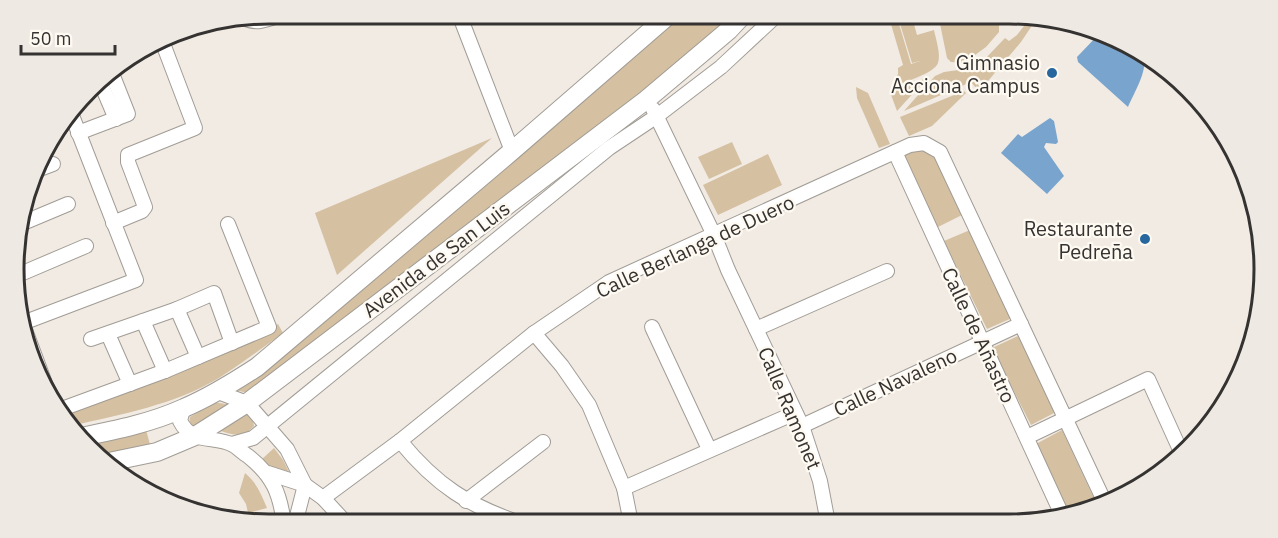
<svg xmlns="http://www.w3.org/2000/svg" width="1278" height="538" font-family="'IBM Plex Sans',sans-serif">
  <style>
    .green { fill: #d5c0a1 }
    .water { fill: #79a4cd }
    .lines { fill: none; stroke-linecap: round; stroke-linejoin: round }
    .minor-casing { stroke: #a19c95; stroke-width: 16 }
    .tertiary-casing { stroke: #a19c95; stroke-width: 20 }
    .minor { stroke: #fff; stroke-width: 14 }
    .tertiary { stroke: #fff; stroke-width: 18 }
    .poi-dot { fill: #27679d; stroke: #fef9f1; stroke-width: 2 }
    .labels { text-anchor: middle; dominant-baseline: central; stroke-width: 4.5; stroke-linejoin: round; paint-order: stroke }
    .poi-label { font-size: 20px; fill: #353331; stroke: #fef9f1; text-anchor: end }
    .street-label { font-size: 20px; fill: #353331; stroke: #fef9f1 }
    .rim { fill: none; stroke: #353331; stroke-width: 3 }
  </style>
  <rect width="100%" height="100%" fill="#f1ebe4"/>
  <g class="green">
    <polygon points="677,14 734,14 667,73 248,393 235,390"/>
    <path d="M888,14H896L911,64L920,61L912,63L897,14H922L923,18L913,21L917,35L934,30C936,40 941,54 938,63C935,73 902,83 892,87L898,74V68L903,65Z"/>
    <polygon points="938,14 994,14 999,22 999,32 986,47 964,63 951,62 947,58"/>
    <polygon points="1031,17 1037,18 1021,42 988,81 976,88 971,82 904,111 935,76 944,72 966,69 985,59 1005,38 1009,41 1017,35"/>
    <polygon points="927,78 897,111 890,92"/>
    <polygon points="856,87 868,93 890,144 879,148 857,98"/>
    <polygon points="964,91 966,93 932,126 909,136 900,117"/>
    <polygon points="492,138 337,275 315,213"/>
    <polygon points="732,142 742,164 709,179 698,157"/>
    <polygon points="923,146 936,155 962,215 936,228 902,155"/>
    <polygon points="768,154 782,185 718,215 703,185"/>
    <polygon points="970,230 1012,318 987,329 944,241"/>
    <path d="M278,324L283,333C262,348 241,364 219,378C174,405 122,414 71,426L62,414L186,367Z"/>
    <polygon points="1018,336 1056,412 1031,425 992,348"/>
    <polygon points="214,402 231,405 196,427 189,424 190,417"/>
    <path d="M245,412L253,421L254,426C243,439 232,435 218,430Z"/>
    <polygon points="146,430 151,448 99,459 88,446"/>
    <polygon points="1062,430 1098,507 1069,515 1036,444"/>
    <polygon points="274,448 283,460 291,476 272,471 260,461"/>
    <path d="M245,473C257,483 261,494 267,508L248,513L246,504L239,493Z"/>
  </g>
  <g class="water">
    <path d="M1099,34L1144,58C1147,72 1134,93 1128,107L1078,62L1077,57Z"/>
    <polygon points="1050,118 1054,121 1058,142 1056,144 1046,143 1044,147 1064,176 1047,194 1001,153 1018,134 1022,137"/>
  </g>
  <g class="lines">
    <g class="minor-casing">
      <g id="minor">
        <polyline points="459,14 512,151"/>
        <path d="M244,18C258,25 268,19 283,14"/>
        <polyline points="99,79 116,119"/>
        <polyline points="653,109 714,235 728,270 802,426 820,481 828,523"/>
        <polyline points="78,133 128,114 111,71"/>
        <polyline points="895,152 1063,517"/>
        <polyline points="37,170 53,164"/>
        <polyline points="113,223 142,211 145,207 128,162 128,155 195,128 162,41"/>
        <polyline points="18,225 68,204"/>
        <polyline points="18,275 86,246"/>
        <polyline points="177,309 198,357"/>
        <polyline points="18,311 52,402"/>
        <polyline points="143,321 165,371"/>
        <polyline points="20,324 136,280 71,113"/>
        <polyline points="652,327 709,449"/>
        <polyline points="756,329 887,271"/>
        <polyline points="534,333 562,366 589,405 624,488 631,523"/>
        <polyline points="108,334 130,384"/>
        <polyline points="91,339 177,309 214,293 232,343"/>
        <polyline points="218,392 247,403 287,449 305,485 295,524"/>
        <path d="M183,409L180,421C192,445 214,435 233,445C238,448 243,453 248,456C273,476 280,493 284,524"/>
        <polyline points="59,410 165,371 269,327 228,224"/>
        <polyline points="802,426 1021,324"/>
        <polyline points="1027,437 1148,379 1182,454"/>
        <path d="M400,441C436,485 468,506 523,524"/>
        <polyline points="232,444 253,438 609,148 657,116 721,67 778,14"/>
        <polyline points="268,473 305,485 323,498 347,524"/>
        <polyline points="624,488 795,413"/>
        <polyline points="323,498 400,441 534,333 609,282 910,145 924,143 940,152 1106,505"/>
        <polyline points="466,501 543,442"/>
      </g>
    </g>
    <g class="tertiary-casing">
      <g id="tertiary">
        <path d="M81,437C116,430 151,423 184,408C210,397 234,382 257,367L512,151L670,14"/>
        <polyline points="104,463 157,452 195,436 247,403 646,100 729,30 744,14"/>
      </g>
    </g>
    <use href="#minor" class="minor"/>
    <use href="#tertiary" class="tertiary"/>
  </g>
  <g class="poi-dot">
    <circle cx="1052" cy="73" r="6"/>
    <circle cx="1145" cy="239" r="6"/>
  </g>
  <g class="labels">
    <g class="poi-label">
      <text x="1040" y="62">Gimnasio<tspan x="1040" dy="23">Acciona Campus</tspan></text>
      <text x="1133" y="228">Restaurante<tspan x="1133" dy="23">Pedreña</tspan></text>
    </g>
    <g class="street-label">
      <text transform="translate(695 246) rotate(-25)">Calle Berlanga de Duero</text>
      <text transform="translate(436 259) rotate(-37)">Avenida de San Luis</text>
      <text transform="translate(979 335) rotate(65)">Calle de Añastro</text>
      <text transform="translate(895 382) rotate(-25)">Calle Navaleno</text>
      <text transform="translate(790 408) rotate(67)">Calle Ramonet</text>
    </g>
  </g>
  <path d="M0 0H1278V538H0ZM269 24H1009A245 245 0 0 1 1254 269V269A245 245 0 0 1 1009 514H269A245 245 0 0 1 24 269V269A245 245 0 0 1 269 24Z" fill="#eee9e2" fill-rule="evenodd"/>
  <path class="rim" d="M269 24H1009A245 245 0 0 1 1254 269V269A245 245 0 0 1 1009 514H269A245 245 0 0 1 24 269V269A245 245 0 0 1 269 24Z"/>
  <path d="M21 45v9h94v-9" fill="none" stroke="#353331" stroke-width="3"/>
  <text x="30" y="45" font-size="18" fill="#353331" stroke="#fef9f1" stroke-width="4.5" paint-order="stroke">50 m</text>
</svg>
